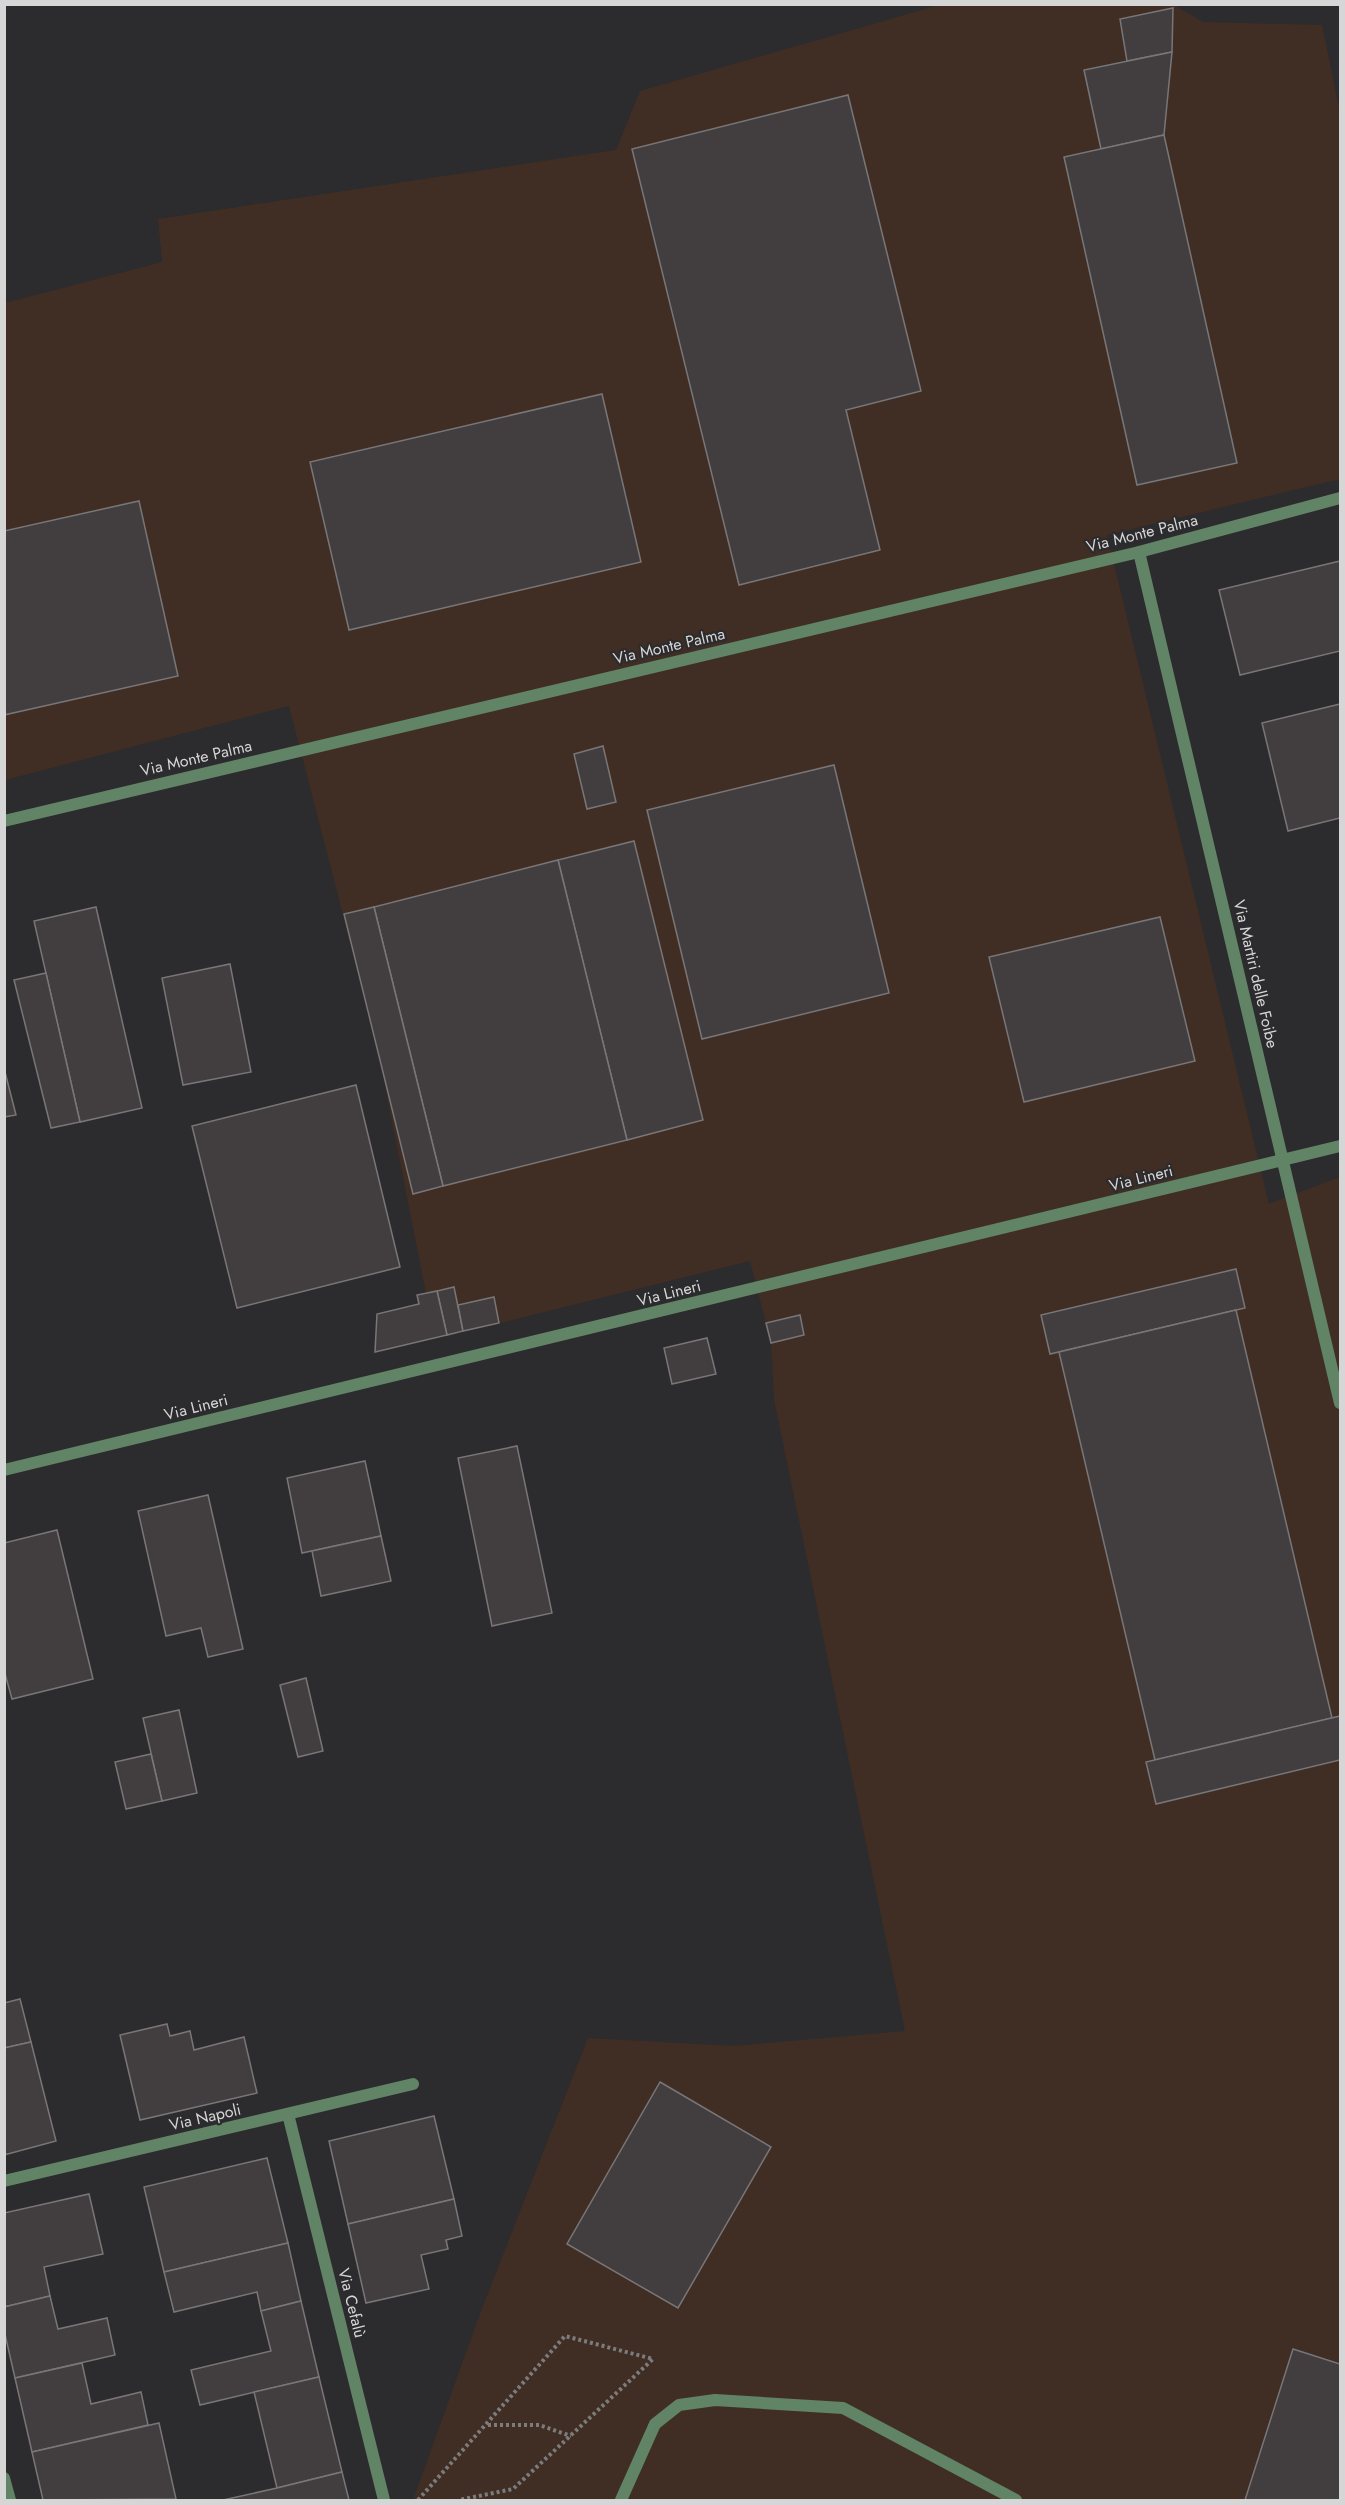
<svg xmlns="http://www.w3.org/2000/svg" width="1345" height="2505" font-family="Jost,sans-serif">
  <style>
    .commercial { fill: #402e25 }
    .building { fill: #423e3f; stroke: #797677; stroke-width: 1.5 }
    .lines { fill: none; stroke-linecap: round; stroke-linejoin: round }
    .path { stroke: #7d7c7d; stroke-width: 4; stroke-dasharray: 3 3; stroke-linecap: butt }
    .minor { stroke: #618467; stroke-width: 12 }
    .tertiary { stroke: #618467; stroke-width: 12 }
    .labels { text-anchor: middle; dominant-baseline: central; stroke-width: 4.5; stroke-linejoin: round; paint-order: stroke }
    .street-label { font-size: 16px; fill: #d7d6d7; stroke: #2c2b2d }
  </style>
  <rect width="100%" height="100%" fill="#2c2b2d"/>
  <polygon class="commercial" points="939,5 1174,5 1203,22 1322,25 1340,112 1340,479 1107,535 1269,1204 1340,1177 1340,2500 413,2500 481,2311 588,2038 734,2046 905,2031 774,1400 771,1343 750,1261 435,1339 378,1050 289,706 5,780 5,303 162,262 158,219 616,150 640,91"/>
  <g class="building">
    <polygon points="1173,8 1172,52 1127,61 1120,19"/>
    <polygon points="1172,52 1164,135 1101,149 1084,70"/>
    <polygon points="848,95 921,391 846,410 880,550 739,585 632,149"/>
    <polygon points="1164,135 1237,463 1137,485 1064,157"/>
    <polygon points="602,394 641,562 349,630 310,462"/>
    <polygon points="139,501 178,676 4,715 4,531"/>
    <polygon points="1340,561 1340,651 1240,675 1219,590"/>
    <polygon points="1340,704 1340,818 1288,831 1262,723"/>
    <polygon points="603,746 616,802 587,809 574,754"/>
    <polygon points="834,765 889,993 702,1039 647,810"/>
    <polygon points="634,841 703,1120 627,1140 558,860"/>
    <polygon points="558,860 627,1140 443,1186 374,907"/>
    <polygon points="96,907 142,1108 80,1122 34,921"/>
    <polygon points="374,907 443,1186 413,1194 344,914"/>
    <polygon points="1160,917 1195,1061 1024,1102 989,957"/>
    <polygon points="230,964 251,1072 183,1085 162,978"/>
    <polygon points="46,973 80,1122 51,1128 14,980"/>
    <polygon points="4,1068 16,1115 4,1117"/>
    <polygon points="356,1085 400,1267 237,1308 192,1126"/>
    <polygon points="1236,1269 1245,1308 1050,1354 1041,1315"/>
    <polygon points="454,1287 463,1331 447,1335 437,1291"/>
    <polygon points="437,1291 447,1335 375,1352 377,1314 419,1304 417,1295"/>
    <polygon points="494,1297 499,1323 463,1331 458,1305"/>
    <polygon points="1236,1310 1332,1718 1155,1760 1059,1352"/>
    <polygon points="800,1315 804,1335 771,1343 766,1323"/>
    <polygon points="707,1338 716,1374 672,1384 664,1348"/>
    <polygon points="517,1446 552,1613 492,1626 458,1458"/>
    <polygon points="365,1461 381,1536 302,1553 287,1478"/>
    <polygon points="208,1495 243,1649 208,1657 201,1628 166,1636 138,1511"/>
    <polygon points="57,1530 93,1679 12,1699 4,1670 4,1543"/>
    <polygon points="381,1536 391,1581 321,1596 312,1551"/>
    <polygon points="306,1678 323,1751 298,1757 280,1685"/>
    <polygon points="179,1710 197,1793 162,1801 143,1718"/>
    <polygon points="1340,1716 1340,1760 1156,1804 1146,1762"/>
    <polygon points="151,1754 162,1801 126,1809 115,1762"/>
    <polygon points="20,1999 31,2042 4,2048 4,2003"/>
    <polygon points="167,2024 170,2036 190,2031 194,2050 244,2037 257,2093 140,2120 120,2035"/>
    <polygon points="31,2042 56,2141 4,2155 4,2048"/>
    <polygon points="660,2082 771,2147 678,2308 567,2244"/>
    <polygon points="434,2116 454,2199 348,2224 329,2141"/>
    <polygon points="267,2158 288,2243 164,2272 144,2187"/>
    <polygon points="89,2194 103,2254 44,2267 50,2296 4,2307 4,2213"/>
    <polygon points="454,2199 462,2236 446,2240 448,2249 421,2255 429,2289 366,2303 348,2224"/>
    <polygon points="288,2243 301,2301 261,2311 257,2292 174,2312 164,2272"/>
    <polygon points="50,2296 58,2329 107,2318 115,2355 15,2378 4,2330 4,2307"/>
    <polygon points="301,2301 319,2377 200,2405 191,2370 271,2351 261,2311"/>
    <polygon points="1293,2349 1340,2364 1340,2500 1245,2500"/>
    <polygon points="82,2363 91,2404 141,2392 148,2425 32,2452 15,2378"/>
    <polygon points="319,2377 342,2472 277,2488 254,2392"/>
    <polygon points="159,2423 176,2499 43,2500 32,2452"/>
    <polygon points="342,2472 349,2500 223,2500 277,2488"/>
  </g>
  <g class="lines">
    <g class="path">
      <polyline points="488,2425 539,2425 571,2436"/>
      <polyline points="418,2500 565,2336 653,2359 513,2489 459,2500"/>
    </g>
    <g class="minor">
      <polyline points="1139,552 1340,1403"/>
      <polyline points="4,821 1139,552 1340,498"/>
      <polyline points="288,2114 384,2500"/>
      <polyline points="4,2181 413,2084"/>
      <polyline points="4,2478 10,2500"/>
      <polyline points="621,2500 655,2424 679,2405 715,2400 843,2408 1016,2500"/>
    </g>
    <polyline class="tertiary" points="4,1470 1340,1146"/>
  </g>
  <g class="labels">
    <g class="street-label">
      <text transform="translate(1142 533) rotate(-14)">Via Monte Palma</text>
      <text transform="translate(669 646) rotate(-13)">Via Monte Palma</text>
      <text transform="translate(196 758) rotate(-13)">Via Monte Palma</text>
      <text transform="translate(1256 974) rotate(77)">Via Martiri delle Foibe</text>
      <text transform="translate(1141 1178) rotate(-14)">Via Lineri</text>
      <text transform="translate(669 1293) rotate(-14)">Via Lineri</text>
      <text transform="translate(196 1407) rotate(-14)">Via Lineri</text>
      <text transform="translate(205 2117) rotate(-13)">Via Napoli</text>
      <text transform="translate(352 2303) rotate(76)">Via Cefalù</text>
    </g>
  </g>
  <rect width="1345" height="2505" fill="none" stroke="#d7d6d7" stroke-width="12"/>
</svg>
